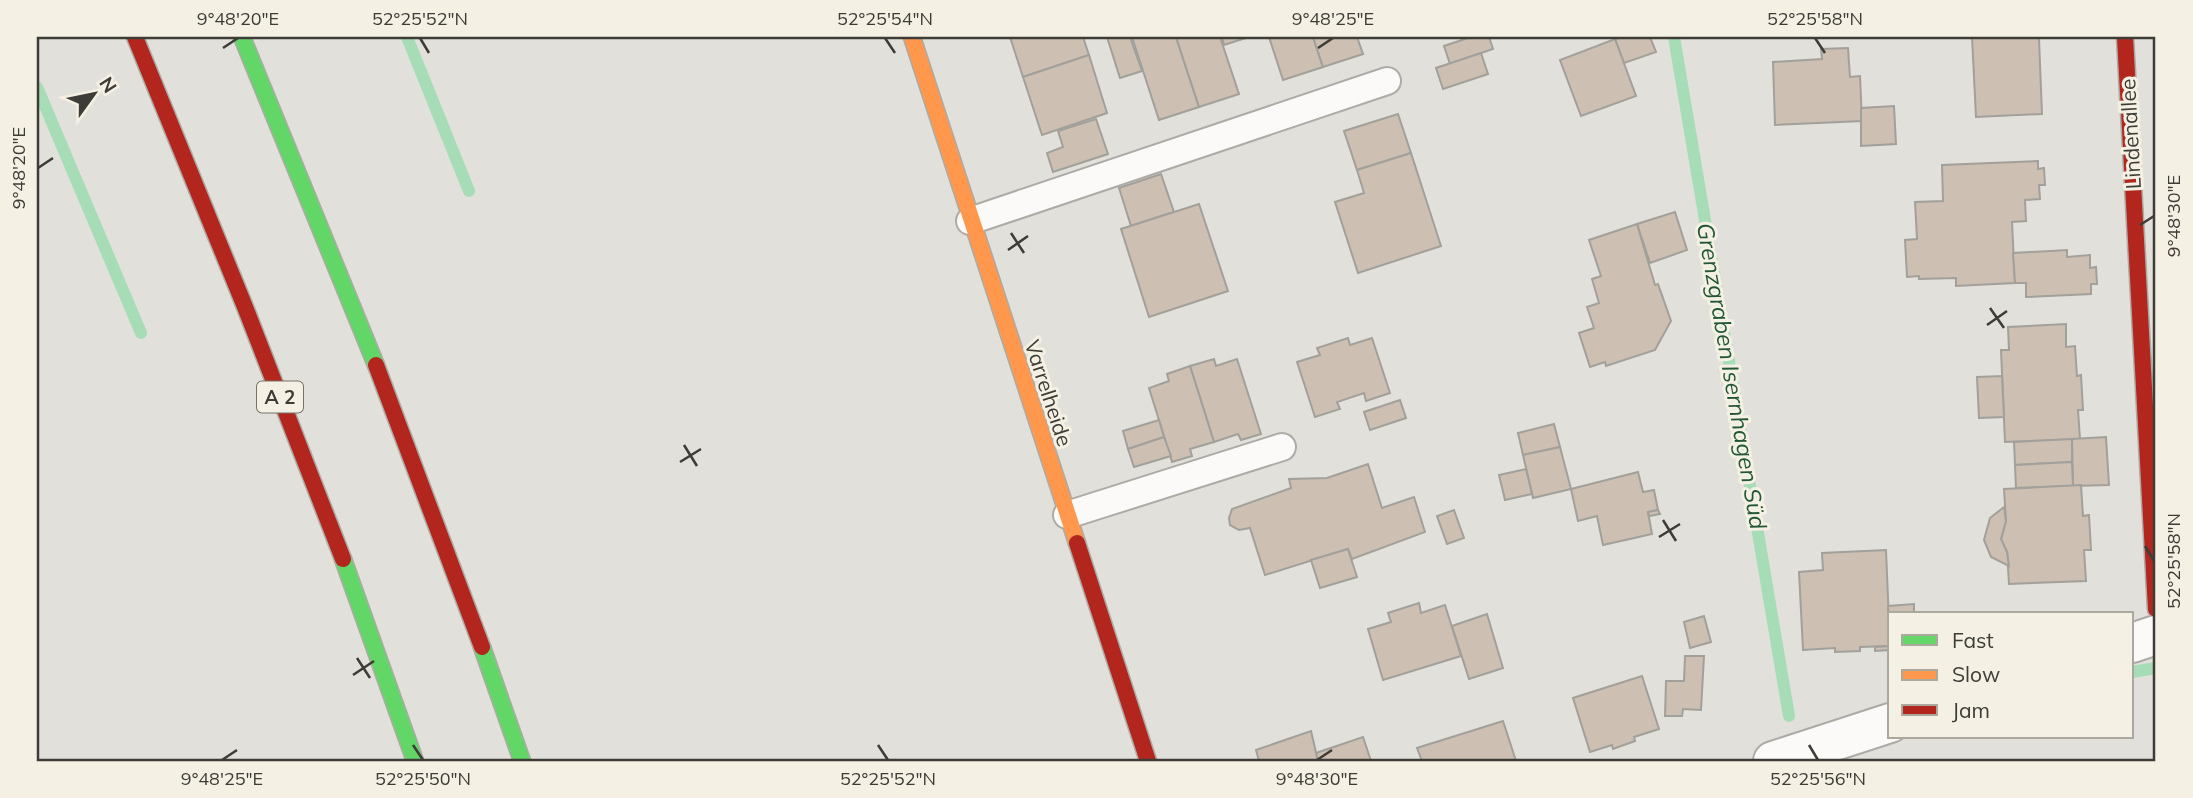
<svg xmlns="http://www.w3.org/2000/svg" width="2193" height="798" font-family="Mulish,sans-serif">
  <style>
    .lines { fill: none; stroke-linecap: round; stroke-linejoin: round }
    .stream { stroke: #a6dcb6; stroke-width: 12 }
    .building { fill: #cdbfb1; stroke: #a2a09b; stroke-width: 2 }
    .lane-casing { stroke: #adaba6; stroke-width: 30 }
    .street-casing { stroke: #adaba6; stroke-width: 42 }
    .fast-casing { stroke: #adaba6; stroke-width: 19 }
    .slow-casing { stroke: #adaba6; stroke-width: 19 }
    .jam-casing { stroke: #adaba6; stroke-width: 19 }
    .lane { stroke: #fbfaf9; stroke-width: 26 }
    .street { stroke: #fbfaf9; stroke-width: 38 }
    .fast { stroke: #63d668; stroke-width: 16 }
    .slow { stroke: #ff974d; stroke-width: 16 }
    .jam { stroke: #b3261e; stroke-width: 16 }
    .ticks { fill: none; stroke: #3d3c37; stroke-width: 2.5 }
    .labels { text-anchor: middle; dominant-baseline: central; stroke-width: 6; stroke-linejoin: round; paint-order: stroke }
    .shield { fill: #f4f0e3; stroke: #74726b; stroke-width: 2 }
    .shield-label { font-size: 19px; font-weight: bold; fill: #3d3c37 }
    .street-label { font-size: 21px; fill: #3d3c37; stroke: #f4f0e3 }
    .water-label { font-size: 23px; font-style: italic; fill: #205836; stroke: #f4f0e3 }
    .neatline { fill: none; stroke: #3d3c37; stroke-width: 2.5 }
    .ticks-label { font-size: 18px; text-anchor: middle; fill: #3d3c37 }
  </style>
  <rect width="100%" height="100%" fill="#e2e0da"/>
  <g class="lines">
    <g class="stream">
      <polyline points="407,37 469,191"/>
      <polyline points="1674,37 1789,716"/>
      <polyline points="37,87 141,333"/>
      <polyline points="2132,672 2156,668"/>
    </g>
  </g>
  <g class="building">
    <polygon points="1010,37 1083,37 1089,55 1023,77"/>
    <polygon points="1107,37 1130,37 1142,71 1120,78"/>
    <polygon points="1132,37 1176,37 1199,107 1159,120"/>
    <polygon points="1176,37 1220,37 1239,94 1199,107"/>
    <polygon points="1222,37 1249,37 1224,45"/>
    <polygon points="1269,37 1313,37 1323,67 1283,80"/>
    <polygon points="1313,37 1357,37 1363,54 1323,67"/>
    <polygon points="1471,37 1489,37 1493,49 1450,64 1444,46"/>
    <polygon points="1623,37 1650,37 1656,52 1624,63 1615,39"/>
    <polygon points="1972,37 2039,38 2042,114 1976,117"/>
    <polygon points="1615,39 1636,96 1581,116 1560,60"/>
    <polygon points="1848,48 1850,77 1860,76 1862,121 1775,125 1773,62 1822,59 1821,49"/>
    <polygon points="1481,53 1488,74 1443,89 1436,68"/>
    <polygon points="1089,55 1107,113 1042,135 1023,77"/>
    <polygon points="1894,106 1896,144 1861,146 1861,108"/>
    <polygon points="1398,114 1411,153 1357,170 1344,131"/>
    <polygon points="1096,119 1108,154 1053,172 1047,153 1063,147 1058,131"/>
    <polygon points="1411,153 1441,246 1358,273 1335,202 1364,193 1357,170"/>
    <polygon points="2038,161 2038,169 2044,168 2045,185 2039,185 2040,199 2025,200 2026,221 2012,222 2015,283 1956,286 1956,278 1919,279 1919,276 1907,277 1905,240 1917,239 1915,202 1943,201 1942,165"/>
    <polygon points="1161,174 1174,212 1131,226 1119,188"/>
    <polygon points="1199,204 1228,291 1149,317 1121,229"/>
    <polygon points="1675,212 1687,250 1650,263 1637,224"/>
    <polygon points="1637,224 1655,285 1658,284 1671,321 1655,350 1606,366 1605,362 1590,367 1579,333 1594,328 1587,307 1599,303 1592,279 1601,276 1589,240"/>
    <polygon points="2067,250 2067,257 2090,255 2090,268 2096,267 2097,284 2091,284 2091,294 2026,297 2026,283 2015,283 2013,253"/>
    <polygon points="2066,324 2066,347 2075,346 2077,376 2081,375 2083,410 2078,410 2080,439 2005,442 2001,350 2009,350 2008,327"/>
    <polygon points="1348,338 1350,345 1372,338 1390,393 1366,401 1364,393 1337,402 1340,409 1315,417 1297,362 1320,355 1317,348"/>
    <polygon points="1214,359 1216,366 1237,359 1261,434 1241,440 1238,434 1214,442 1190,366"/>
    <polygon points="1190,366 1214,442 1190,449 1192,456 1172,462 1149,388 1169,381 1167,374"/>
    <polygon points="2002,376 2004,417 1979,418 1977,377"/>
    <polygon points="1400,400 1406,418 1370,430 1364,412"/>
    <polygon points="1159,420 1164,437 1128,449 1123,431"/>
    <polygon points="1554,424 1560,447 1523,455 1518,433"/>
    <polygon points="1164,437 1171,456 1134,467 1128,449"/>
    <polygon points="2106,437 2109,485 2073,486 2072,439"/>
    <polygon points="2072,439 2072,462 2015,465 2014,442"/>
    <polygon points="1560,447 1571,489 1533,498 1523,455"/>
    <polygon points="2072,462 2073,486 2016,488 2015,465"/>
    <polygon points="1368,464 1382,508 1414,497 1425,532 1352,559 1348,549 1265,575 1250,528 1239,530 1230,525 1229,518 1232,509 1291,488 1289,479 1327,478"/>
    <polygon points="1526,469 1532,494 1505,500 1499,475"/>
    <polygon points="1638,472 1643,492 1654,490 1658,510 1648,512 1652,534 1603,545 1597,516 1578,521 1571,489"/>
    <polygon points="2081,485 2083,516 2089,515 2091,550 2084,550 2086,581 2009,584 2007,552 2001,539 2006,521 2004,489"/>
    <polygon points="2004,507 2006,521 2001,539 2007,552 2009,566 1991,557 1984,540 1990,518"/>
    <polygon points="1454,510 1464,538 1447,544 1437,516"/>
    <polygon points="1658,510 1660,514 1649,516 1648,512"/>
    <polygon points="1348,549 1357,577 1320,588 1311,560"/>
    <polygon points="1886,550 1890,646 1860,647 1860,651 1835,652 1835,648 1803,650 1799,572 1823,570 1822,553"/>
    <polygon points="1419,603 1421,613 1445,605 1461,656 1383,680 1368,629 1391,622 1388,613"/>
    <polygon points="1914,604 1914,614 1890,614 1890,650 1875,651 1875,647 1890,646 1888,606"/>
    <polygon points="1487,614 1503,668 1469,679 1452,626"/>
    <polygon points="1704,616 1711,642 1690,648 1684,622"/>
    <polygon points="1685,656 1704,656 1701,710 1683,709 1682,716 1665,716 1666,681 1684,681"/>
    <polygon points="1642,676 1659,729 1634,737 1635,741 1613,749 1612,745 1590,752 1573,698"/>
    <polygon points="1503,721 1516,761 1422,761 1417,748"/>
    <polygon points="1311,731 1318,761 1259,761 1256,750"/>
    <polygon points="1363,737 1371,761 1318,761 1316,753"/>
  </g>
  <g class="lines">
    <g class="lane-casing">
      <g id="lane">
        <polyline points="970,221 1387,81"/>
        <polyline points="1067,515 1282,447"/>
      </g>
    </g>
    <g class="street-casing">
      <g id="street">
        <polyline points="2132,643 2156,635"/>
        <polyline points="1773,761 1890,723"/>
      </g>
    </g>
    <g class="fast-casing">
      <g id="fast">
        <polyline points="242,37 376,365"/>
        <polyline points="343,559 415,761"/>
        <polyline points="482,647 522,761"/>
      </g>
    </g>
    <g class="slow-casing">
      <polyline id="slow" points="912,37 1077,543"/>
    </g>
    <g class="jam-casing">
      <g id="jam">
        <polyline points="135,37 245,307 343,559"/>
        <polyline points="2125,37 2156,609"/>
        <polyline points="376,365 482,647"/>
        <polyline points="1077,543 1148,761"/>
      </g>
    </g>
    <use href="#lane" class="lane"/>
    <use href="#street" class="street"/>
    <use href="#fast" class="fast"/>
    <use href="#slow" class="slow"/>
    <use href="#jam" class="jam"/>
  </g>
  <path class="ticks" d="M420,38L429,53M885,38L895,53M1815,38L1825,53M223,48L238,38M1318,48L1333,38M38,168L53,158M2140,225L2154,216M1011,233L1024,253M1008,250L1028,236M1990,308L2004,328M1987,325L2007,311M684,445L697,466M680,462L701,449M1663,520L1676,541M1659,537L1680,524M2145,546L2154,561M357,658L370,678M353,675L374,661M413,745L423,760M878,745L888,760M1809,745L1818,760M222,760L237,750M1317,760L1332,750"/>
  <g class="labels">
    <rect class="shield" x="257" y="381.5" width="46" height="31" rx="5"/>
    <g class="shield-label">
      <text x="280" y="397">A 2</text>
    </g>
    <g class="street-label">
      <text transform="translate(2130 134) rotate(-93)">Lindenallee</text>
      <text transform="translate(1049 393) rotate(72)">Varrelheide</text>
    </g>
    <g class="water-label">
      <text transform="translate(1732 376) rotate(80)">Grenzgraben Isernhagen Süd</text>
    </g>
  </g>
  <rect width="2193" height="798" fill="none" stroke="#f4f0e3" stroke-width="77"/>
  <rect x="1888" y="612" width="245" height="126" fill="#f4f0e3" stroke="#aba89e" stroke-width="2"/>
  <rect x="1902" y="635" width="35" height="10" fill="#63d668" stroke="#aba89e" stroke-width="2"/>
  <text x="1952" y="648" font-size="21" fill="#3d3c37">Fast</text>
  <rect x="1902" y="670" width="35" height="10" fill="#ff974d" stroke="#aba89e" stroke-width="2"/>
  <text x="1952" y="682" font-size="21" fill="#3d3c37">Slow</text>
  <rect x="1902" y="705" width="35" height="10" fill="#b3261e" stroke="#aba89e" stroke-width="2"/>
  <text x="1952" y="718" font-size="21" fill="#3d3c37">Jam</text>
  <g transform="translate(94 94) rotate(57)" stroke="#f4f0e3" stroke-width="5" paint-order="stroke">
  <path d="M0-5L12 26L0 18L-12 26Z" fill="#3d3c37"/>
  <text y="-10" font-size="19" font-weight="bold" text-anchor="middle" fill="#3d3c37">N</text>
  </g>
  <rect x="38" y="38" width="2116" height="722" class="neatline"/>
  <g class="ticks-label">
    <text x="238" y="25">9°48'20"E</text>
    <text x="420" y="25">52°25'52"N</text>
    <text x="885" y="25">52°25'54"N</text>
    <text x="1333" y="25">9°48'25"E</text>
    <text x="1815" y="25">52°25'58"N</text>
    <text transform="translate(19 168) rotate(-90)" y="6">9°48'20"E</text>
    <text transform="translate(2174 216) rotate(-90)" y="6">9°48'30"E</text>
    <text transform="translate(2174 561) rotate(-90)" y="6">52°25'58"N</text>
    <text x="222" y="785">9°48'25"E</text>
    <text x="423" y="785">52°25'50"N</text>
    <text x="888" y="785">52°25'52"N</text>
    <text x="1317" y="785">9°48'30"E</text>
    <text x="1818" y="785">52°25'56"N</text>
  </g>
</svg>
